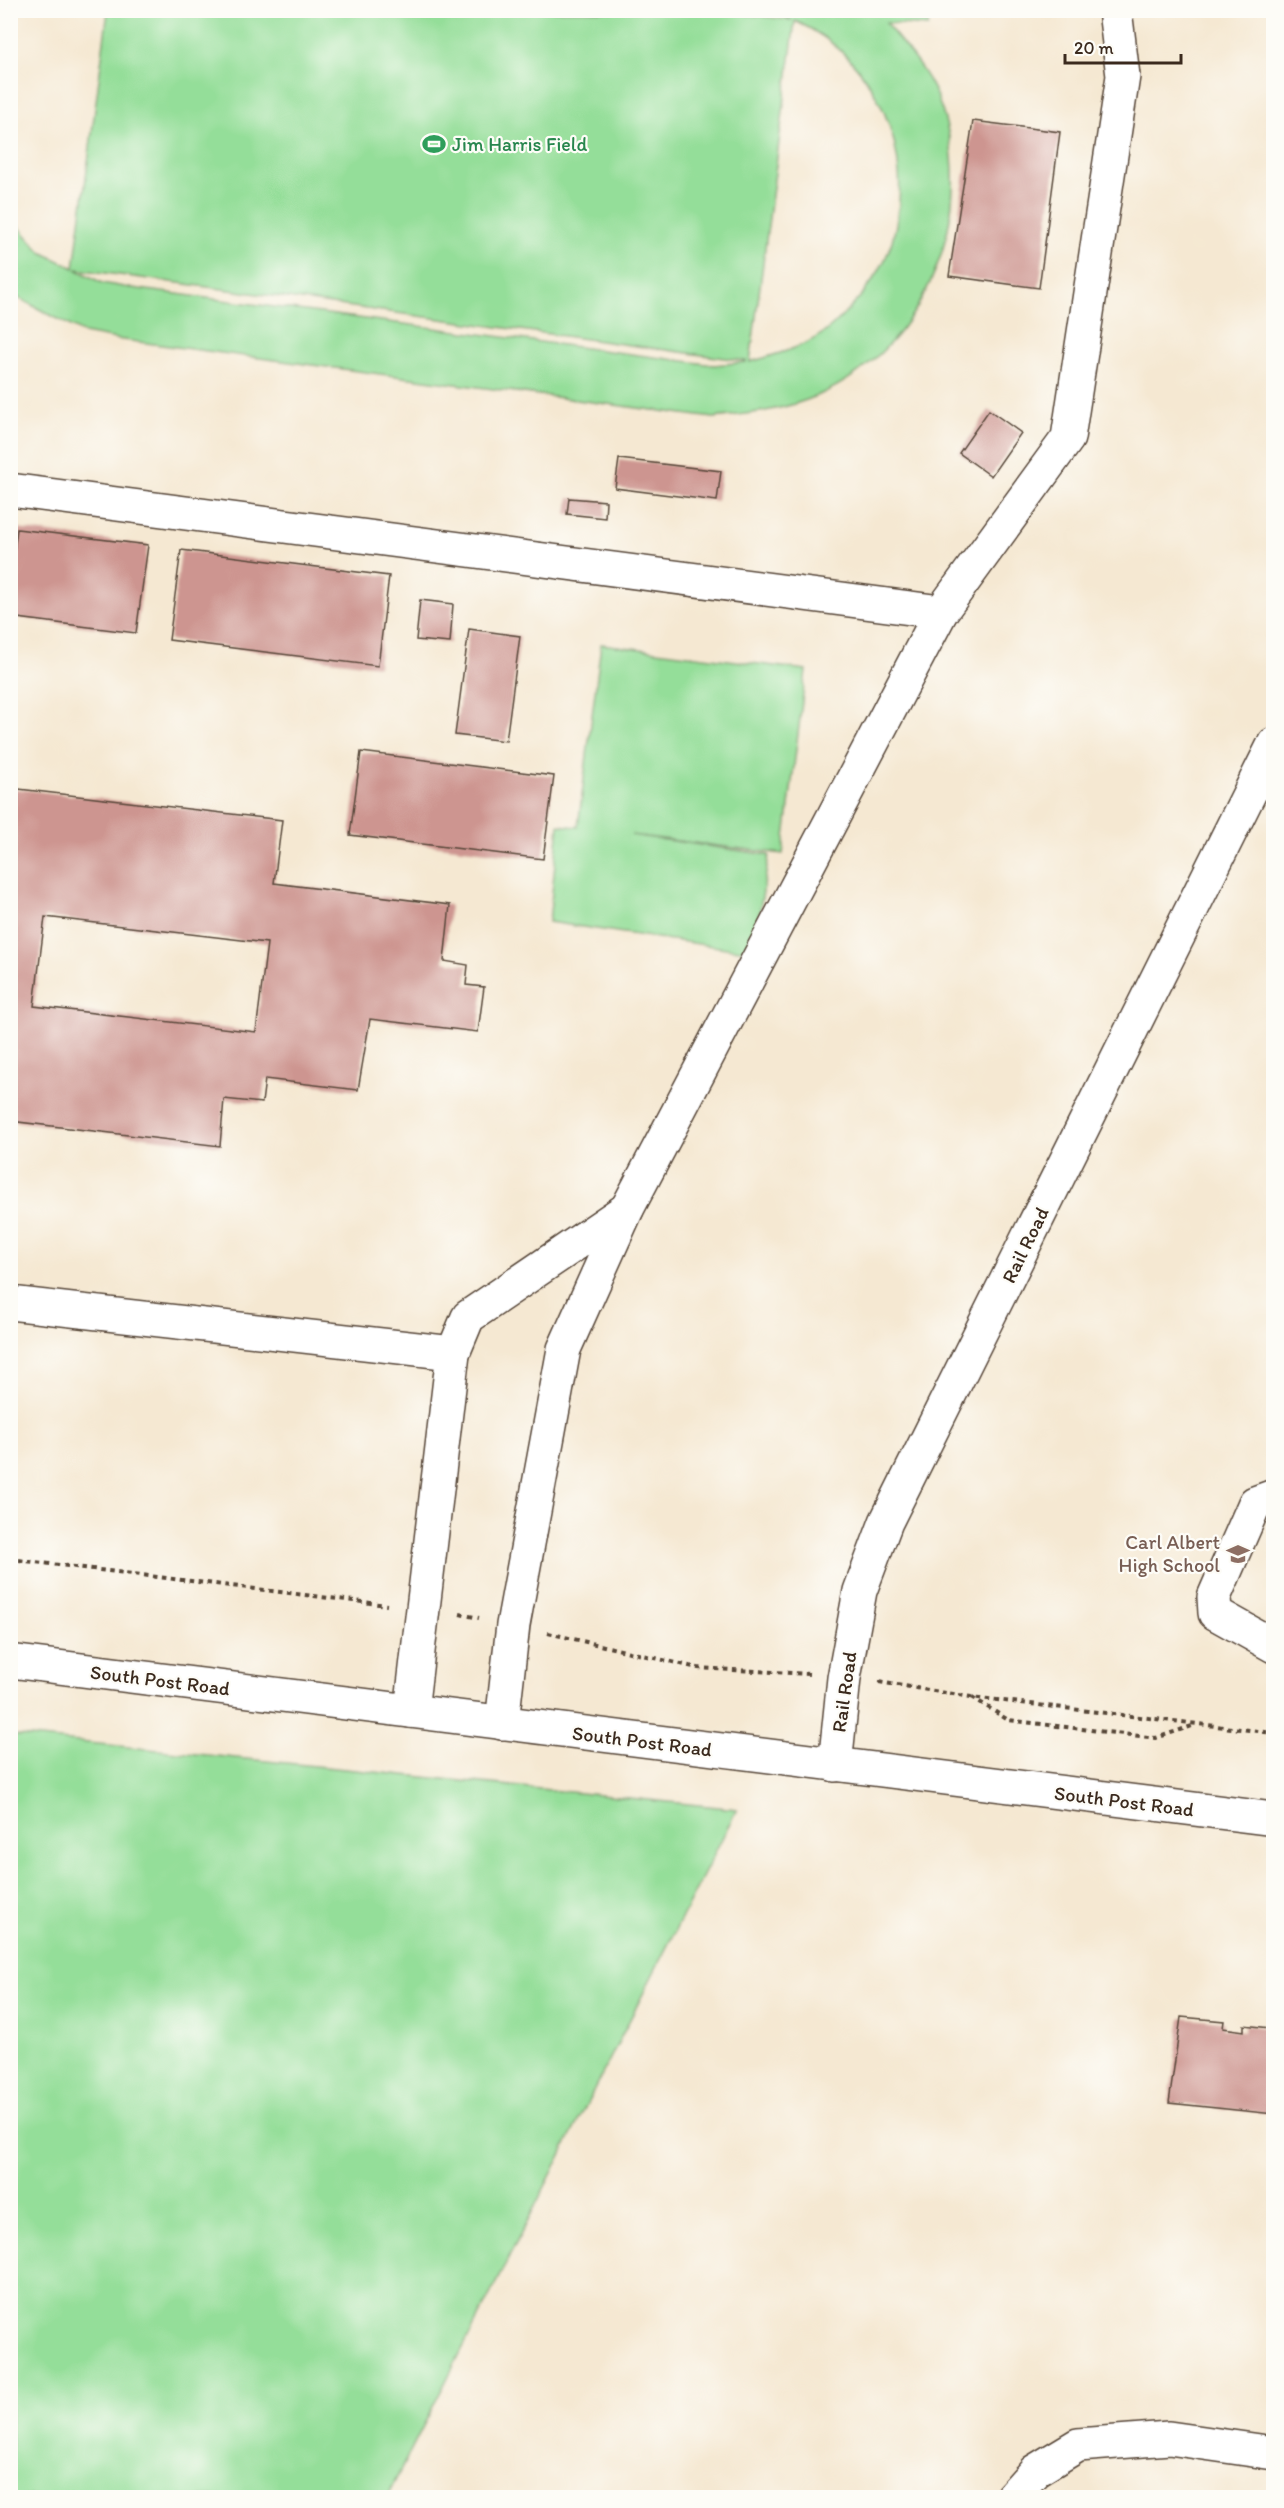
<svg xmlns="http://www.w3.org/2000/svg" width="1284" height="2508" font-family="Itim,sans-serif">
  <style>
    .green { fill: #94de99; stroke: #68845c; stroke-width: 1.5; fill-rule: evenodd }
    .building { fill: #cd9590; fill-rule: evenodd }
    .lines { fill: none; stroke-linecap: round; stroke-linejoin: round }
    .minor-casing { stroke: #574639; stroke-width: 36 }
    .major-casing { stroke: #574639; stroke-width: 36 }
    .path { stroke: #574639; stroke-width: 4; stroke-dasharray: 4.5 4.5; stroke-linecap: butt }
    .minor { stroke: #fff; stroke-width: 33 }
    .major { stroke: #fff; stroke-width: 33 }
    .labels { text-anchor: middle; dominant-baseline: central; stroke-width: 4.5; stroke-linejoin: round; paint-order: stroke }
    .leisure-label { font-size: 20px; fill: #27864d; stroke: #fdfcf7; text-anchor: start }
    .street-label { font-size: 20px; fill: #3b2a1e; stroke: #fdfcf7 }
    .education-label { font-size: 20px; fill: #785e54; stroke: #fdfcf7; text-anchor: end }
  </style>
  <rect width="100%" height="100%" fill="#fdfcf7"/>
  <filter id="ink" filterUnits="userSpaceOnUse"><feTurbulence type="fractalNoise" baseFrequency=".0167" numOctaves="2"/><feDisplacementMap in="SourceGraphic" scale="12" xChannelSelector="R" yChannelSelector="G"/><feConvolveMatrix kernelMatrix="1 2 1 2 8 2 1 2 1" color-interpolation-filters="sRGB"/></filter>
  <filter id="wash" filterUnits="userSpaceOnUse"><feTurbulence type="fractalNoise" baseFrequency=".008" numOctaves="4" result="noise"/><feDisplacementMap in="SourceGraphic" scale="24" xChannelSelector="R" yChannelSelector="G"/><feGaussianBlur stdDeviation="1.35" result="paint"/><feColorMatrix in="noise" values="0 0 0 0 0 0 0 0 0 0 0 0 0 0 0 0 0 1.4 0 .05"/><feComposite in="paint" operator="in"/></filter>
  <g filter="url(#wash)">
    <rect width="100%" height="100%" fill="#f5e8d2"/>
    <g class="green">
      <path d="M717,11L792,20L772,11H930L928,26L886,23C905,48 928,72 939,102C981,210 926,348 819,395C786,410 749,414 713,418L116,339L84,333L11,294V218L41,252L74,268L108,11ZM795,21C879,58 917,155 892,241C883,273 856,304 832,326C810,346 778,354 750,362ZM76,269L746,361V362L714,365L124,287L102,283Z"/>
      <polygon points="601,644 806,670 783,854 631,835 769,855 753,952 549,922 559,825 578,827"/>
      <polygon points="10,1735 737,1809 387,2497 11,2497"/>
    </g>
    <g id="blocks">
      <g class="building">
        <polygon points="973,121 1060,132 1039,288 949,276"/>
        <polygon points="989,410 1021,433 991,476 959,453"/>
        <polygon points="619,459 721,471 717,501 615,488"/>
        <polygon points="569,498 606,501 605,518 567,514"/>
        <polygon points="17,529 148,545 136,633 10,617 10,583"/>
        <polygon points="181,550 389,576 378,666 169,640"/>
        <polygon points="420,600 453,604 450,643 416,640"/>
        <polygon points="469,629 520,636 506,741 455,735"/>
        <polygon points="361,752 554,776 543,859 350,835"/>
        <path d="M10,788L282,820L274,883L450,905L444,961L468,965L466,985L484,987L478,1032L370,1019L358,1090L265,1079L262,1103L224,1099L220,1146L10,1121ZM45,917L267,943L256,1032L34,1006Z"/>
        <polygon points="1181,2017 1224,2021 1223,2028 1244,2031 1244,2025 1270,2028 1269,2035 1274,2035 1274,2114 1169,2103"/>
      </g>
    </g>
  </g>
  <g filter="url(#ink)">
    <use href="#blocks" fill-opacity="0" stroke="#574639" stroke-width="1.5"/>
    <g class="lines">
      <g class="minor-casing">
        <g id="minor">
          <polyline points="10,490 941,612"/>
          <polyline points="10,1303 453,1353"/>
          <polyline points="1274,1496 1255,1503 1214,1597 1215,1613 1274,1646"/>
          <polyline points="411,1711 453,1353 468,1317 627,1209"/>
          <polyline points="502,1723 513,1625 564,1349 627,1209 941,612 1068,438 1123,76 1115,10"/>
          <polyline points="835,1765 844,1678 860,1591 886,1522 1274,744"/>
          <polyline points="1011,2498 1035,2471 1078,2445 1169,2438 1274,2453"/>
        </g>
      </g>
      <g class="major-casing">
        <polyline id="major" points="10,1661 1274,1819"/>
      </g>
      <g class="path">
        <polyline points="10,1559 387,1605"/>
        <polyline points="460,1614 479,1618"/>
        <polyline points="548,1633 698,1668 809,1674"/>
        <polyline points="879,1682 971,1697 1274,1733"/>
        <polyline points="972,1697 1008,1720 1156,1738 1195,1725"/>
      </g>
      <use href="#minor" class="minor"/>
      <use href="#major" class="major"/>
    </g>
  </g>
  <defs>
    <g id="stadium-bare" transform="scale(1.8)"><path d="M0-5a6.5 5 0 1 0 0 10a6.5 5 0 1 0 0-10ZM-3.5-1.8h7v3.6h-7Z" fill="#2e9e5b" stroke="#fdfcf7" stroke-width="2.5" paint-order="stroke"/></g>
    <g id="school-bare" transform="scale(1.8)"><path d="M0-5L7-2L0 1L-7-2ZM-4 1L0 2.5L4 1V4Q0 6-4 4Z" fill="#8d6e63" stroke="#fdfcf7" stroke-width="2.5" paint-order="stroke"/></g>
  </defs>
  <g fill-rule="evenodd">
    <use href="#stadium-bare" x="434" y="144"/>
    <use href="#school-bare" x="1238" y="1554"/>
  </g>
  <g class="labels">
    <g class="leisure-label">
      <text x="452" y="144">Jim Harris Field</text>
    </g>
    <g class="street-label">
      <text transform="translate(1025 1245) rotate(-64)">Rail Road</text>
      <text transform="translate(160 1680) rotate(7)">South Post Road</text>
      <text transform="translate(844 1692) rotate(-82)">Rail Road</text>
      <text transform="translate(642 1741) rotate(7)">South Post Road</text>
      <text transform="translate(1124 1801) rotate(7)">South Post Road</text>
    </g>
    <g class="education-label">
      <text x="1220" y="1542">Carl Albert<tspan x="1220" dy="23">High School</tspan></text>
    </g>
  </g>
  <rect width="1284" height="2508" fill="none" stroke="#fdfcf7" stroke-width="36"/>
  <path d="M1065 54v9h116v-9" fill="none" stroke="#3b2a1e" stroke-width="3"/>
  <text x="1074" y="54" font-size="18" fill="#3b2a1e" stroke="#fdfcf7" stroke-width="4.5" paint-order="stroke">20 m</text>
</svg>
